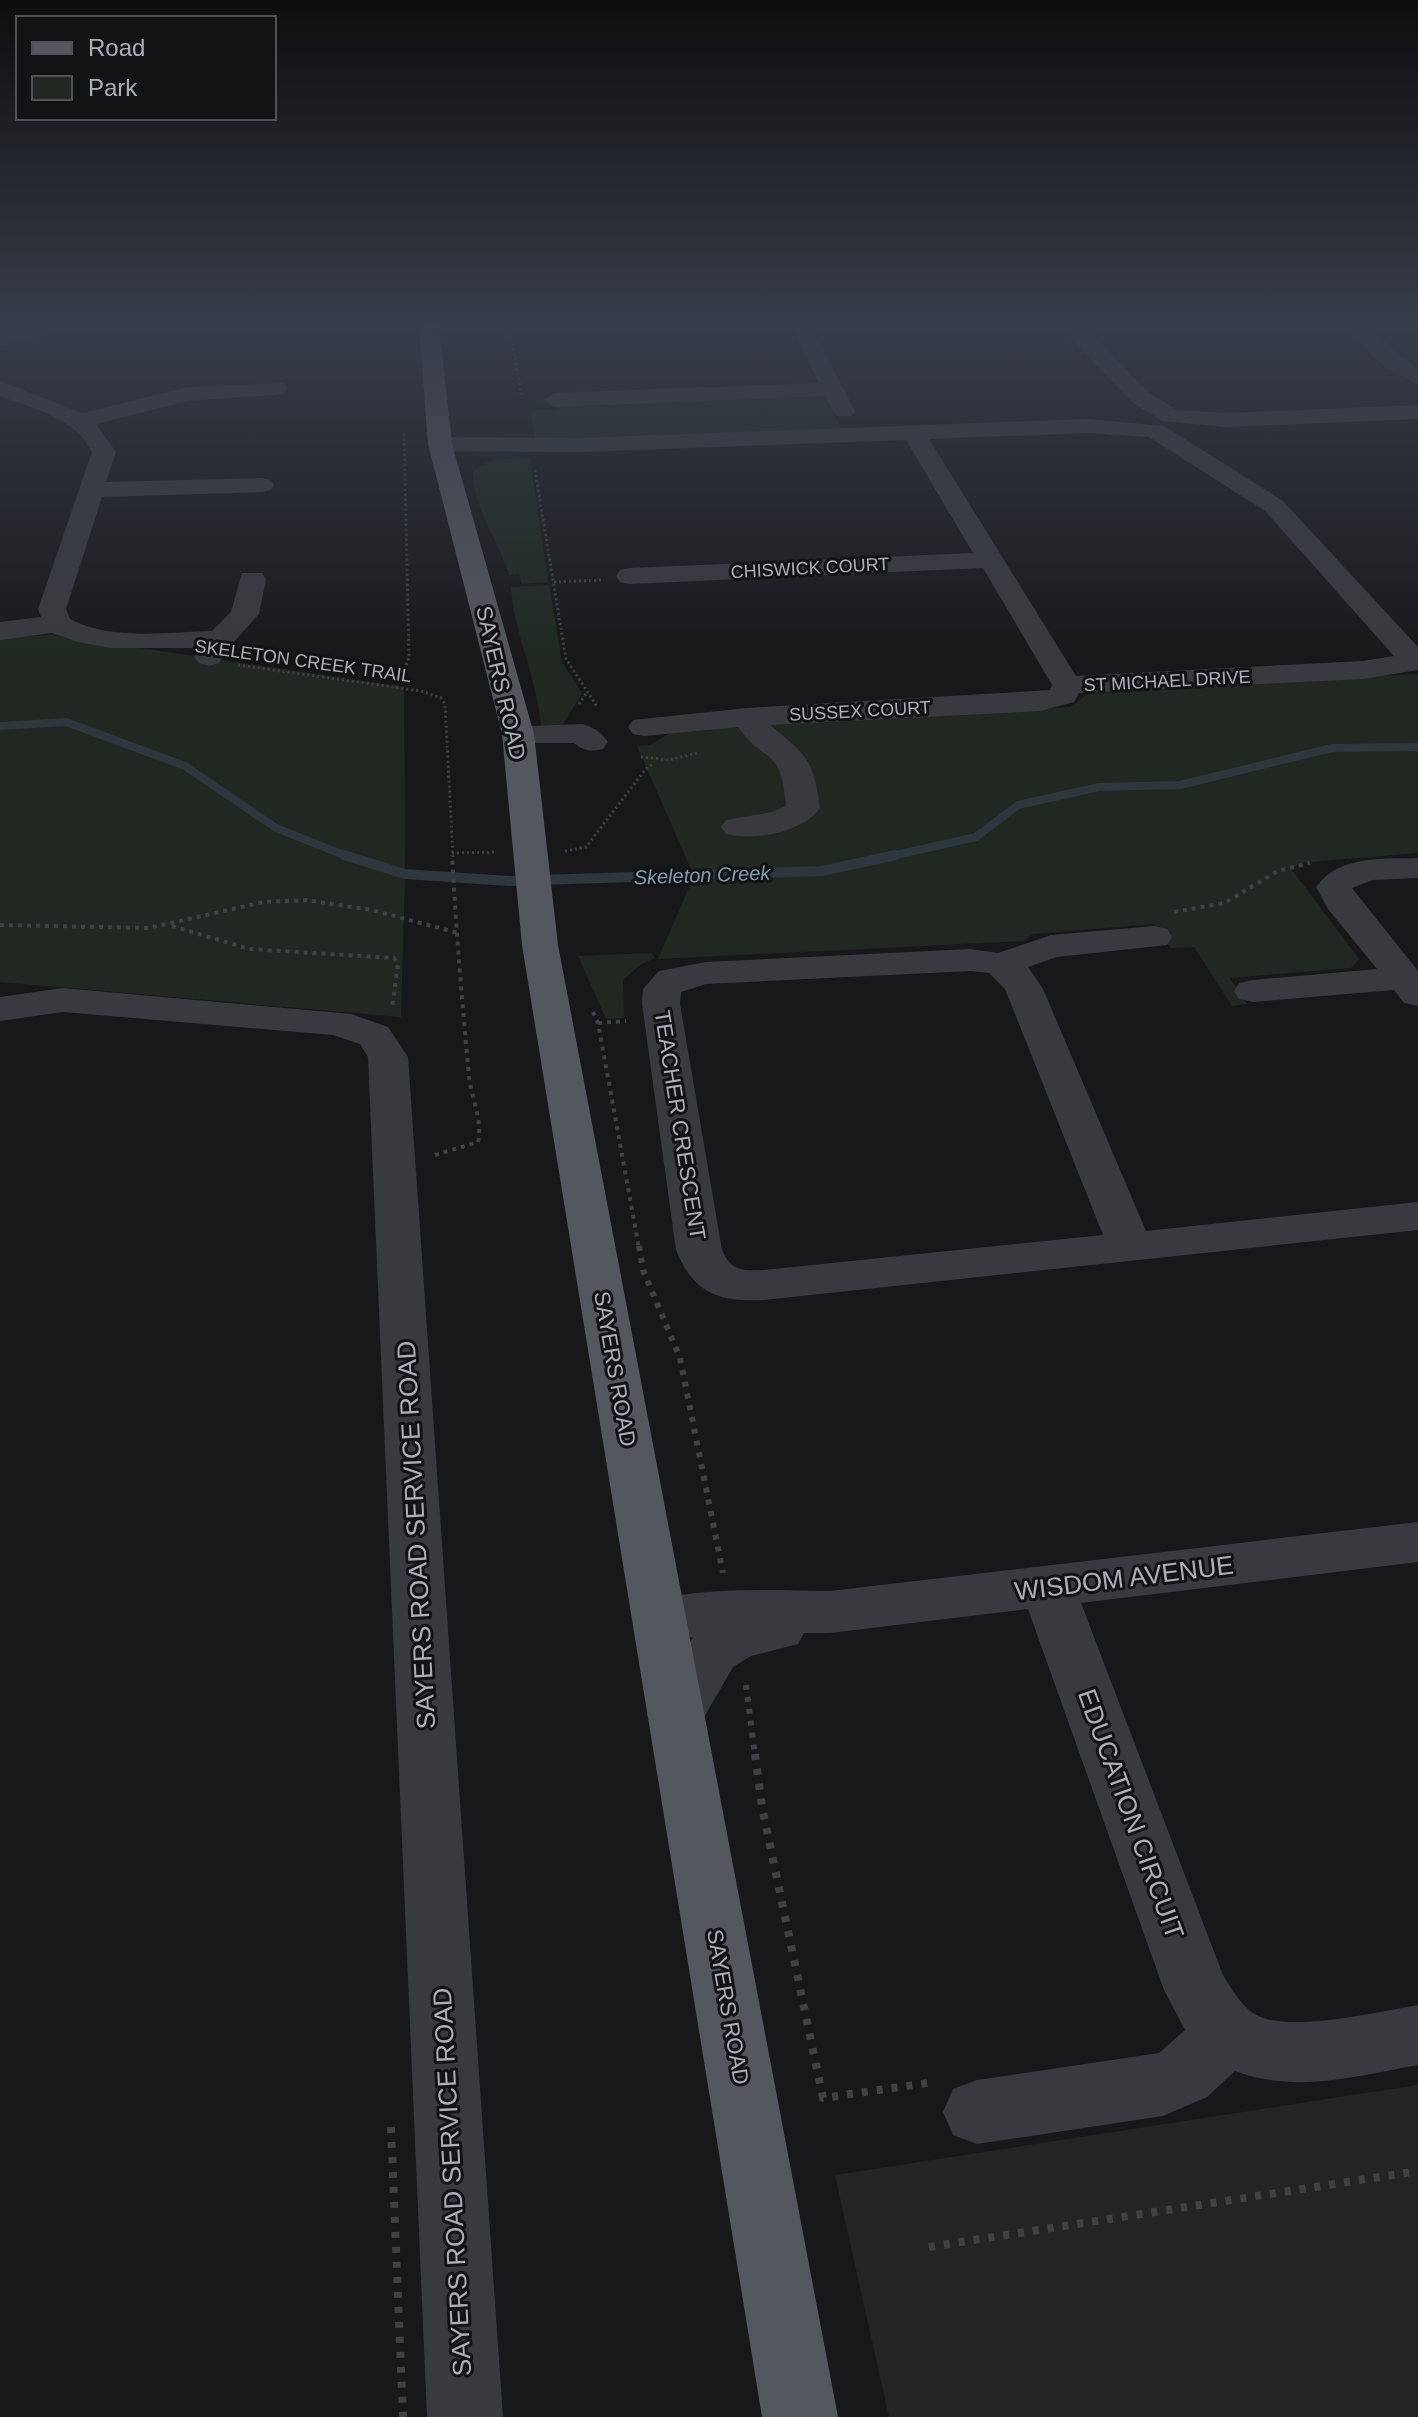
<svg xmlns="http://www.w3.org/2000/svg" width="1418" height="2417" font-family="Arial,sans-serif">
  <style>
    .built { fill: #242427 }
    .green { fill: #202821 }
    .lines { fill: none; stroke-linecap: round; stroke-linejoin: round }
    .stream-far1 { stroke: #2e373d; stroke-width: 8 }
    .stream { stroke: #2e373d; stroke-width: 10 }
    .path-far3 { stroke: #3f4146; stroke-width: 3; stroke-dasharray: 2 3; stroke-linecap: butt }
    .path-far2 { stroke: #3f4146; stroke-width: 4; stroke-dasharray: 4 5; stroke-linecap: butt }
    .path-far1 { stroke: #3f4146; stroke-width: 6; stroke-dasharray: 5 7; stroke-linecap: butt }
    .path { stroke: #3f4146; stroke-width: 8; stroke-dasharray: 6 9; stroke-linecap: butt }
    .minor { fill: #393a3f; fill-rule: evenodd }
    .major { fill: #55575e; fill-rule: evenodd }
    .labels { text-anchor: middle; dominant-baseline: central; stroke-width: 6; stroke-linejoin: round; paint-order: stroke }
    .far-street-label { font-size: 18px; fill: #aaafb9; stroke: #131315 }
    .far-water-label { font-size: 20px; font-style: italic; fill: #839eb3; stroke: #131315 }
    .street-label { font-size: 22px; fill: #aaafb9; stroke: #131315 }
    .near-street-label { font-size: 26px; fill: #aaafb9; stroke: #131315 }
  </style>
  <rect width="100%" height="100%" fill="#18181a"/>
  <polygon class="built" points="1418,2085 1418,2417 889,2417 835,2175"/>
  <g class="green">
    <polygon points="822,394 828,399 841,428 536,443 530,410 555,410 563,404"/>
    <path d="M530,457L548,582L521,584L519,574L509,575C499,541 472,507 473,470L492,460Z"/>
    <path d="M549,585L562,662L582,693L560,729L541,727C537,676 514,635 511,587Z"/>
    <polygon points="52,635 404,687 405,874 401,1017 0,982 0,637"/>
    <polygon points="1418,674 1418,853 1299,863 1292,870 1359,959 1351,968 1230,978 1247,1004 1232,1006 1194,947 1170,948 1154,924 1033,934 1024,941 658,959 694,876 637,746 650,745 680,727 1070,707 1093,690"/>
    <polygon points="652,953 655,958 640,965 623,980 624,1018 606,1019 578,956"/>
  </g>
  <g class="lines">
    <g class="stream-far1">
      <polyline points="0,726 66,722 185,766 276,828 349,857"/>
      <polyline points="887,857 976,837 1018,805 1099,787 1180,785 1332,748 1418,747"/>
    </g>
    <polyline class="stream" points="344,855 405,874 509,881 822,871 896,855"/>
    <g class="path-far3">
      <polyline points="508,324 522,397"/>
      <polyline points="509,329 544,328"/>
      <polyline points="535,470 566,659 598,708"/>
      <polyline points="554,582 601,580"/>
      <polyline points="238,665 421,691 441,698 445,704 453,857"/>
      <polyline points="396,688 409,658 404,432"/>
      <polyline points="579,704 587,692"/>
      <polyline points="641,757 669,760 697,753"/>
      <polyline points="565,851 586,847 645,770 654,763"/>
      <polyline points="452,853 495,852"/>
    </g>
    <g class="path-far2">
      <polyline points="1174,912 1224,903 1278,871 1310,863"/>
      <polyline points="0,925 148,928 264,902 306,900 372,910 458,933"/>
      <polyline points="172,926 249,949 394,958 398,964 392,1008"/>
      <polyline points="593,1012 598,1023 639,1248"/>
      <polyline points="598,1023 626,1021"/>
      <path d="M435,1155L478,1142C483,1121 471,1097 469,1076C462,1002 456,929 452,855"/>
    </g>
    <g class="path-far1">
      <polyline points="639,1246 643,1270 680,1358 723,1573"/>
      <polyline points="746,1685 755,1756"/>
    </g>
    <g class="path">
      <polyline points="755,1754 762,1807 823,2098 935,2082"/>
      <polyline points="391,2127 403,2417"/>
      <polyline points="929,2247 1418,2171"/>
    </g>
    <g class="minor">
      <polygon points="40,324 75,324 72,328 0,346 0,334"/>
      <path d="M141,324H294L296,327L286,333C261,334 154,340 141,324Z"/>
      <path d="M624,324C615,335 573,336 563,325Z"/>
      <polygon points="790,324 810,324 855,411 852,416 836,416 825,396 554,407 543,400 554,393 819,383"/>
      <polygon points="1057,324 1081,324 1086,328 1148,392 1177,410 1227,413 1418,405 1418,419 1227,427 1162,421 1132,402"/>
      <path d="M1361,327C1378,331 1401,358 1418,369V385L1383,366L1354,337L1351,333Z"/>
      <path d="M0,381L82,413L187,387L284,383L287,388L284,393L276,395L187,401L96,424L116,452L106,482L262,478L271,480L274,485L271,490L262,492L102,497L66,609L70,619C110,641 168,632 212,631L231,612L242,573H262L266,579L259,614L232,644L219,663L209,666L199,663L194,657L200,648H111L78,642L52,633L0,640V622L41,617L38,609L92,452C74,417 34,409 0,396Z"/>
      <path d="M1087,419L1164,426L1283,501L1418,647V670L1363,679L1079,693L1074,702L1040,711L770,725C807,756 813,758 820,808C802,833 754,841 726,834L721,827L726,820L772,812L786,806C781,745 767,767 738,727L644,736L633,734L628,727L633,720L747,708L1050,690L1052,685L983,568L630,584L620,582L616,576L620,570L630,568L973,553L906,440L580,452L440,451L432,449L428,444L432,439L440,437L580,438ZM1087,433L1149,437L1265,511L1394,656L1363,661L1076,676L929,439Z"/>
      <path d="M582,724C594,727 601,732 608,742L603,749C591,752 584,751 574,743H518L507,741L502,734L507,727Z"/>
      <path d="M1418,858V878L1373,880L1352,888L1418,971V1006L1404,1003L1394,990L1253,1002L1239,999L1234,991L1239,983L1253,980L1377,969L1328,909L1316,887C1339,855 1383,859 1418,858Z"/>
      <path d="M1154,926L1167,929L1172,937L1167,945L1057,957L1028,967L1043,989L1146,1231L1418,1202V1230L764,1300C719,1302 694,1294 676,1250L642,1004L643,989L659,971L706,962L970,949L998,953L1051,935ZM970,971L989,973L1005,989L1103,1235L764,1270C743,1271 731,1271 722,1250L680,1004L681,992L706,984Z"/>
      <polygon points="63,988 351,1014 388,1027 408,1057 503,2417 427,2417 368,1057 360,1044 333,1035 63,1012 0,1021 0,997"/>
      <path d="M1418,1522V1562L1081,1603L1223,1975C1231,1988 1240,2004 1253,2013C1285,2035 1381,2011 1418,2005V2065C1357,2076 1295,2094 1235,2071L1207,2097L1163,2116L977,2144L953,2135L943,2112L953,2089L977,2080L1159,2053L1185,2030L1164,1990L1028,1609L830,1633H804L798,1644L751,1656L733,1667L696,1731L676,1738L656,1731L647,1715L693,1637L659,1640L640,1634L632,1619L640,1604C696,1586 770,1590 830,1591Z"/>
    </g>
    <polygon class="major" points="419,324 439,324 452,444 534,734 558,945 838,2417 762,2417 522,945 502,734 428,444"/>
  </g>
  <linearGradient id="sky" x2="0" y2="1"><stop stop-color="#0d0d0e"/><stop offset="0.49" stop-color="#373d49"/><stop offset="1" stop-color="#373d49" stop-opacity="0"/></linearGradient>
  <rect width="1418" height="662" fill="url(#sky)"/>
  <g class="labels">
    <g class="far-street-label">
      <text transform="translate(810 568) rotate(-3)">CHISWICK COURT</text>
      <text transform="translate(303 661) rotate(8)">SKELETON CREEK TRAIL</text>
      <text transform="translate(1167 681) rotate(-3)">ST MICHAEL DRIVE</text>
      <text transform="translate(860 711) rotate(-3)">SUSSEX COURT</text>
    </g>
    <g class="far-water-label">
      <text transform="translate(702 875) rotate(-2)">Skeleton Creek</text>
    </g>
    <g class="street-label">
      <text transform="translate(501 683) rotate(77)">SAYERS ROAD</text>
      <text transform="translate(680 1125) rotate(81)">TEACHER CRESCENT</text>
      <text transform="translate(615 1369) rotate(80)">SAYERS ROAD</text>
      <text transform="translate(728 2007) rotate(80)">SAYERS ROAD</text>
    </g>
    <g class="near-street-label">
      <text transform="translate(416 1535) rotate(-93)">SAYERS ROAD SERVICE ROAD</text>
      <text transform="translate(1124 1578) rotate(-7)">WISDOM AVENUE</text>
      <text transform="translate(1131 1814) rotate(70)">EDUCATION CIRCUIT</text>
      <text transform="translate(452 2182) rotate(-93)">SAYERS ROAD SERVICE ROAD</text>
    </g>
  </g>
  <rect x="16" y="16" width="260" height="104" fill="#131315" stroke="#4f5157" stroke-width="2"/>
  <rect x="32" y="42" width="40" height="12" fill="#55575e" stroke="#4f5157" stroke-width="2"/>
  <text x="88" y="56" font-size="24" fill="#aaafb9">Road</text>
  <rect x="32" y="76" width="40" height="24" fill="#202821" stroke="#4f5157" stroke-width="2"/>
  <text x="88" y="96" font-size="24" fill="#aaafb9">Park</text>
</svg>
